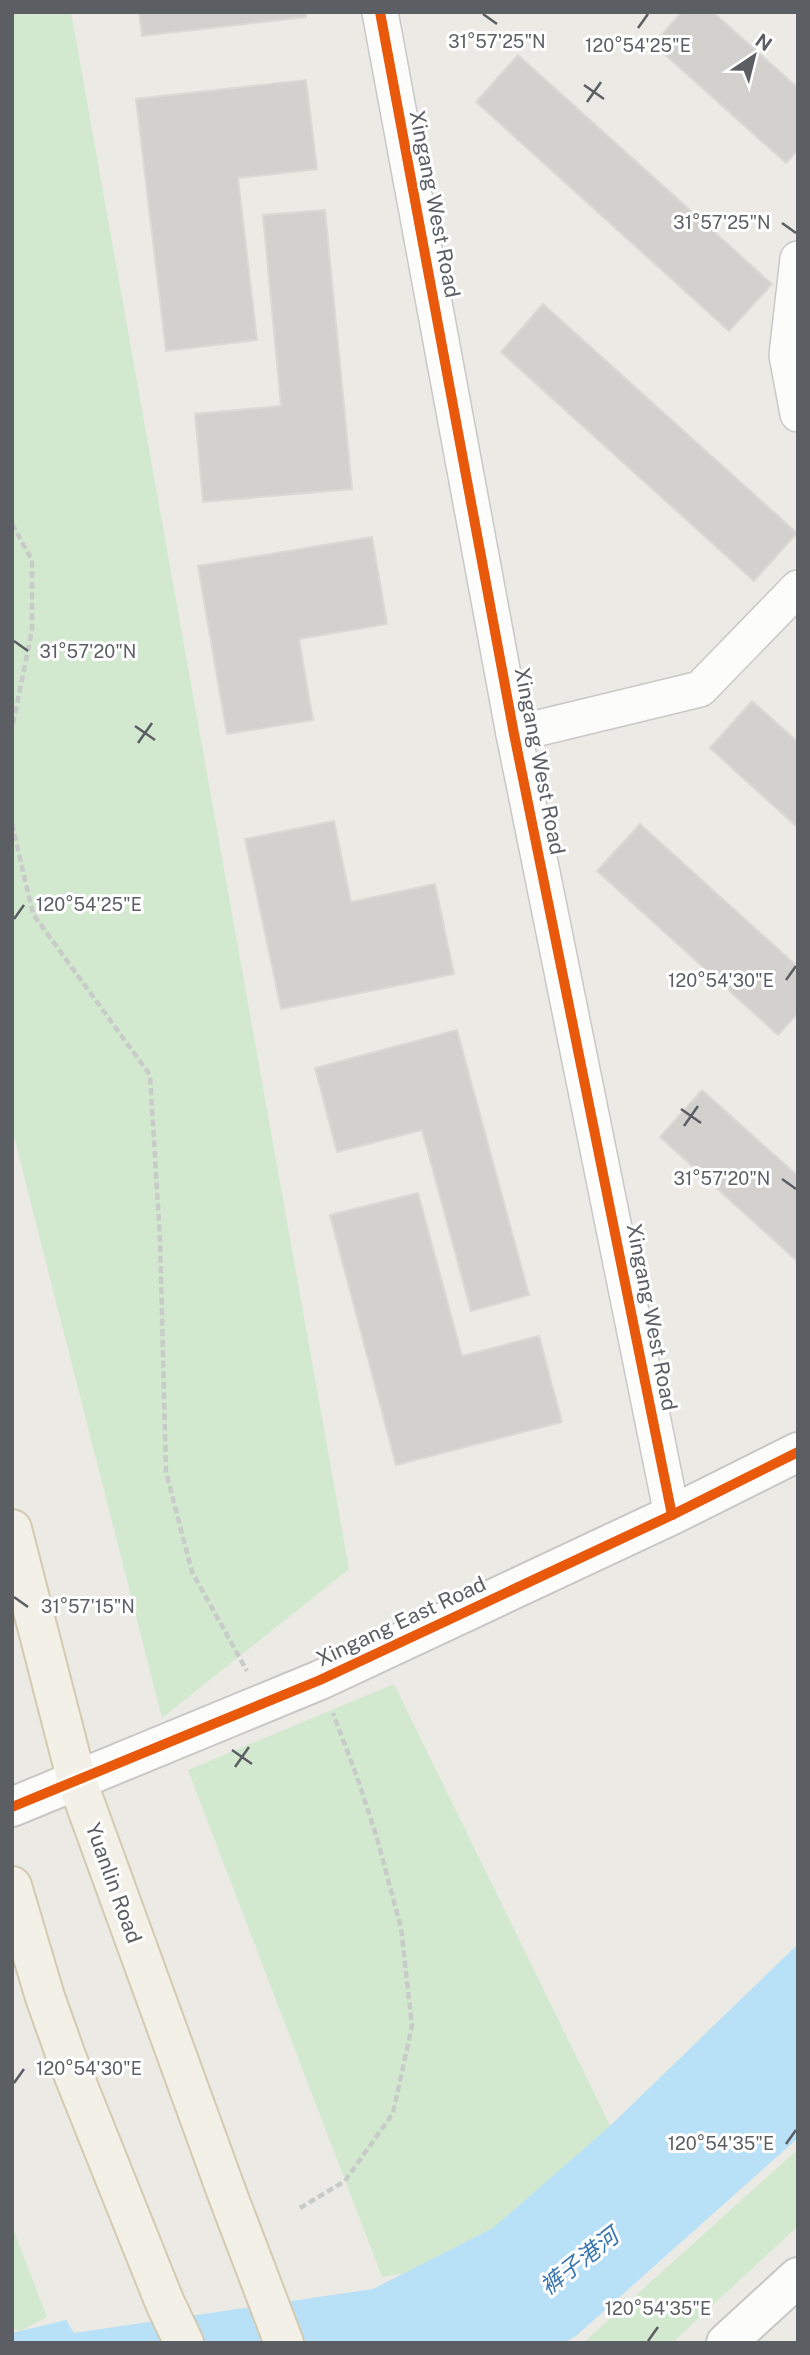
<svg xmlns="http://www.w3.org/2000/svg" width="810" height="2355" font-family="'Public Sans','Noto Sans SC',sans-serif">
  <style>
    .green { fill: #d3e9cf }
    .water { fill: #b8e0f7 }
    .building { fill: #d2d1ce; stroke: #dad9d4; stroke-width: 2 }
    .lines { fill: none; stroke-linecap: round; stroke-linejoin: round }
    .street-casing { stroke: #c8c8c8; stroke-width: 38 }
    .secondary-casing { stroke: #c7c7c6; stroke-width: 42 }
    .primary-casing { stroke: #d4cab1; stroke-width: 42 }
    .path { stroke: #c8ccc9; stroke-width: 4.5; stroke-dasharray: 7 3.5; stroke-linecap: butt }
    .street { stroke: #fcfcfb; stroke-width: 35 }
    .secondary { stroke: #fcfcfb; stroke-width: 38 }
    .primary { stroke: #f3f0e7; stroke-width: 38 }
    .cycleway-casing { stroke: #fff; stroke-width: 15 }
    .cycleway { stroke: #e8590c; stroke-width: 10 }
    .ticks { fill: none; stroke: #5b5f64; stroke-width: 2.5 }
    .labels { text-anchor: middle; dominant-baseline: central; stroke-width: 6; stroke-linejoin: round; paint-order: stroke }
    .street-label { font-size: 21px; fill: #5b5f64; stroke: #fff }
    .water-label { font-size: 23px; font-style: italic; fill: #3676ae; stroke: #fff }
    .ticks-label { font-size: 18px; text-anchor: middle; fill: #5b5f64; stroke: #fff; stroke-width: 6; stroke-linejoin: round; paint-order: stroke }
  </style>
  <rect width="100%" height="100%" fill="#ebeae5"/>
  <g class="green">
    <polygon points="12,12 71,12 349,1569 162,1718 12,1129"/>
    <polygon points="394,1684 626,2158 505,2258 382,2277 188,1770"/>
    <polygon points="798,2149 798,2226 672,2343 583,2343"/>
    <polygon points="12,2226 47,2317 20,2331 12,2328"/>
  </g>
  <polygon class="water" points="798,1944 798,2138 577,2335 565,2343 12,2343 12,2333 66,2320 74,2333 373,2289 493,2228 611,2125"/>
  <g class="building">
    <polygon points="139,12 306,12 306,17 142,36"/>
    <polygon points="682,12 713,12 798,88 798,150 786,163 653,44"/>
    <polygon points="518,55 772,284 729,331 476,102"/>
    <polygon points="306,80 317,169 238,178 257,340 166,351 136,99"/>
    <polygon points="325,210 352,489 203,502 195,414 281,406 263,215"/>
    <polygon points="543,304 797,533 754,581 501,352"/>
    <polygon points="372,537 387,624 299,639 313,720 227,734 198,566"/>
    <polygon points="752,701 798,742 798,828 710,748"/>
    <polygon points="334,821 351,902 435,884 454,974 281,1009 245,839"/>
    <polygon points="640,824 798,967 798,1013 778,1035 597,871"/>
    <polygon points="457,1030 529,1295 471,1311 422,1130 337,1152 315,1068"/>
    <polygon points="702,1090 798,1176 798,1262 660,1137"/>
    <polygon points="418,1193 462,1356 539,1336 562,1422 396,1465 330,1215"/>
  </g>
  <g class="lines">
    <g class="street-casing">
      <g id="street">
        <polyline points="380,12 514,734 672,1515"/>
        <polyline points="798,259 787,355 798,414"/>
        <polyline points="514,734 700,689 798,588"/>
      </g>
    </g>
    <g class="secondary-casing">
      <g id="secondary">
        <polyline points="12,1807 320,1680 672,1515 798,1452"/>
        <polyline points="726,2343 798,2277"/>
      </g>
    </g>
    <g class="primary-casing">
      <g id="primary">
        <polyline points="12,1529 77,1781 228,2196 284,2343"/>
        <polyline points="12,1886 45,1997 66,2056 165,2303 184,2343"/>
      </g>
    </g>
    <g class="path">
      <polyline points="12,524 32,560 32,630 12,729"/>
      <polyline points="12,824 33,914 150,1075 160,1239 166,1472 192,1572 247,1671"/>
      <polyline points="300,2208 345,2181 393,2113 412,2026 401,1928 377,1838 357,1777 333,1713"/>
    </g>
    <use href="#street" class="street"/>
    <use href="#secondary" class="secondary"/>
    <use href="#primary" class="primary"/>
    <g class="cycleway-casing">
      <g id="cycleway">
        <polyline points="380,12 514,734 672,1515"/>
        <polyline points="12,1807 320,1680 672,1515 798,1452"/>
      </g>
    </g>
    <use href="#cycleway" class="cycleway"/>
  </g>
  <path class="ticks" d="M483,14L497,24M638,28L648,14M584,85L604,99M587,102L601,82M782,223L796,233M14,641L28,651M135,726L155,740M138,743L152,723M14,919L24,905M786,980L796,966M681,1109L701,1123M684,1126L698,1106M782,1179L796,1189M14,1597L28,1607M232,1750L252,1764M235,1767L249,1747M14,2083L24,2069M786,2144L796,2130M648,2341L658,2327"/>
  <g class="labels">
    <g class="street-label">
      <text transform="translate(435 204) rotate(79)">Xingang West Road</text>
      <text transform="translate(540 761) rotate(79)">Xingang West Road</text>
      <text transform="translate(652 1317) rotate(79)">Xingang West Road</text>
      <text transform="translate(401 1621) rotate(-25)">Xingang East Road</text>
      <text transform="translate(114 1883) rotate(70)">Yuanlin Road</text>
    </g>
    <g class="water-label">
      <text transform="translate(579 2261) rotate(-38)">裤子港河</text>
    </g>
  </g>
  <g class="ticks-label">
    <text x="497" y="48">31°57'25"N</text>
    <text x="638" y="52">120°54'25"E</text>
    <text x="722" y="229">31°57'25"N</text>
    <text x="88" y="658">31°57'20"N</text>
    <text x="89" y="911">120°54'25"E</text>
    <text x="721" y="987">120°54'30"E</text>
    <text x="722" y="1185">31°57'20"N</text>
    <text x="88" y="1613">31°57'15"N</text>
    <text x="89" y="2075">120°54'30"E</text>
    <text x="721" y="2150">120°54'35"E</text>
    <text x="658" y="2315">120°54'35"E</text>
  </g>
  <rect width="810" height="2355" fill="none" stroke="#5b5f64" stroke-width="28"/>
  <g transform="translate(754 56) rotate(35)" stroke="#ffffff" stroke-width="5" paint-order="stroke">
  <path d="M0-5L12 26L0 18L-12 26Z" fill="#5b5f64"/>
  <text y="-10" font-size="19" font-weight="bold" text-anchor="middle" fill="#5b5f64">N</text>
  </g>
</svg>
